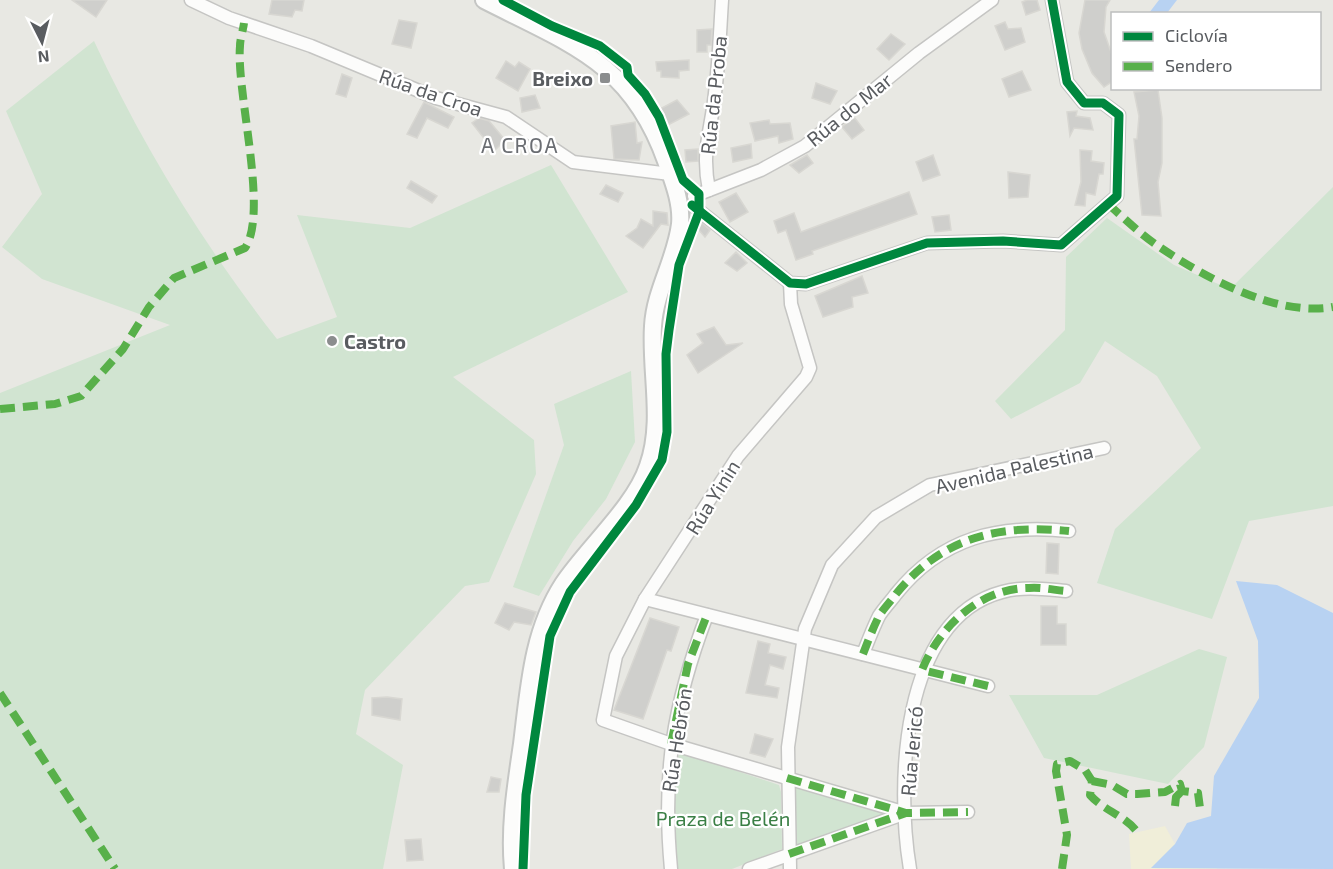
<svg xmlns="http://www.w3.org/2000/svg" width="1333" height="869" font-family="'Exo 2',sans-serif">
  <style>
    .green { fill: #d1e4d1 }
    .sand { fill: #f0eed9 }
    .water { fill: #b8d2f2 }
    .building { fill: #cfcfcc; stroke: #d8d7d2; stroke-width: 1.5 }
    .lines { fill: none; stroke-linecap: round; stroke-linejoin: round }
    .street-casing { stroke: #c5c5c3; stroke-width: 15 }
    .secondary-casing { stroke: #c5c6c4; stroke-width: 20 }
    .street { stroke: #fcfcfb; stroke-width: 12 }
    .secondary { stroke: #fcfcfb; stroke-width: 16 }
    .quiet { stroke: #58b04a; stroke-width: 8; stroke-dasharray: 15 8; stroke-linecap: butt }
    .cycleway-casing { stroke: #fff; stroke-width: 13 }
    .cycleway { stroke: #00873e; stroke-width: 9 }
    .poi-dot { fill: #8b8d8e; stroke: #fff; stroke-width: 2 }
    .labels { text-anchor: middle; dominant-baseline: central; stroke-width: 4.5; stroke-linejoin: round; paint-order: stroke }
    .poi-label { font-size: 20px; font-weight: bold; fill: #595c60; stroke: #fff; text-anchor: end }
    .street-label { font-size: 20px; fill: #595c60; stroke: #fff }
    .park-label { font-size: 20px; fill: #3a7f45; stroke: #fff }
    .neighbourhood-label { font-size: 21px; letter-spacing: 1.5px; fill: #6a6d72; stroke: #fff }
  </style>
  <rect width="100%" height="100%" fill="#e8e8e3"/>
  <g class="green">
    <path d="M94,41C143,147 205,247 277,339L337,317L297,215L410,228L551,165L628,292L453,377L534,440L536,474L489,582L465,586L365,690L356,734L403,765L383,869H0V393L170,325L42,279L2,247L42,194L6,111Z"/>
    <polygon points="1333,187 1333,506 1249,521 1212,619 1097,583 1115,529 1201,448 1157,376 1105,341 1080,383 1011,419 995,401 1065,330 1066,257 1107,218 1174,265 1230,289"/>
    <polygon points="631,371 635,442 606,499 573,541 539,596 513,587 564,445 554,404"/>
    <polygon points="1199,649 1227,657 1204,747 1168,784 1044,758 1009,695 1097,695"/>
    <path d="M686,754L779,785L781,792L782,849L732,869H676C674,841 664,777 679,755Z"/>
    <polygon points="793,786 889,814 794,847"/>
  </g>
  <polygon class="sand" points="1165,826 1175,844 1218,869 1131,869 1129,834"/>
  <g class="water">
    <polygon points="1159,0 1177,0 1167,13 1149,13"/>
    <polygon points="1236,581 1277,585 1333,613 1333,869 1151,868 1175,844 1187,823 1211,816 1214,776 1259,698 1258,641"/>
  </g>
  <g class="building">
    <polygon points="72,0 107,0 96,17"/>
    <polygon points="272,0 304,0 302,11 295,10 292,17 269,14"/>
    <polygon points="1027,0 1037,0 1040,10 1026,15 1022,2"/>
    <polygon points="1085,0 1110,0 1106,7 1104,32 1113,58 1113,81 1104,87 1092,73 1082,49 1079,33"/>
    <polygon points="399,20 417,23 411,48 392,44"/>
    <polygon points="1005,22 1008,29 1021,28 1025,42 1005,50 995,26"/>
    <polygon points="712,29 711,45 707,45 707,52 697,52 697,30"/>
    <polygon points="891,34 905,44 889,60 877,49"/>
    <polygon points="689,60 689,70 679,71 679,78 661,77 661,71 657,71 656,62"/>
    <polygon points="506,61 515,67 519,62 530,69 518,91 496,78"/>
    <polygon points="1022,71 1031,90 1009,97 1002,79"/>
    <polygon points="342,74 352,78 346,97 336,94"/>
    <polygon points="816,83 837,91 830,104 812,98"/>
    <polygon points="1158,90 1162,118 1162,163 1158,182 1161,216 1142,215 1134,139 1137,139 1139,116 1134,92"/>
    <polygon points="535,95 540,108 522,112 520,98"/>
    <polygon points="677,100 689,114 666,126 658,110"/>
    <polygon points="424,102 454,117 448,128 427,118 417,138 407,134"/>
    <polygon points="1077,111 1076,116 1090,118 1093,130 1074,128 1070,136 1067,112"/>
    <polygon points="854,117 864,130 852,139 842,127"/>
    <polygon points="479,118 489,121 505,140 494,151 472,123"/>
    <polygon points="769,120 770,124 790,123 793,139 779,143 778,136 755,141 750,123"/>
    <polygon points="635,122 637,143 642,142 639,160 614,159 611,126"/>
    <polygon points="751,144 752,158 733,162 731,148"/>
    <polygon points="698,149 698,161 686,162 685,150"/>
    <polygon points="1080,150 1092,151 1091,161 1104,163 1103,174 1099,174 1095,195 1086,193 1085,206 1075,205 1081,182"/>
    <polygon points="807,155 813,163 799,173 790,165"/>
    <polygon points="933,155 940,175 923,181 916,162"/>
    <polygon points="1008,172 1030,175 1028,197 1009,198"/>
    <polygon points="411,181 437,196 432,203 407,188"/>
    <polygon points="606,185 623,193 618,202 600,194"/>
    <polygon points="909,192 917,214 812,251 813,254 796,260 786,230 778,233 774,221 794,213 801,232"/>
    <polygon points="736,193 748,212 730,222 719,202"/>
    <polygon points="653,211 667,213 668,225 661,224 643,248 626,236 637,228 641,219 653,226"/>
    <polygon points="949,215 951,230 935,232 932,217"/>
    <polygon points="702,223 710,230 705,237 698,229"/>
    <polygon points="736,252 747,263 737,271 725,263"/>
    <polygon points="862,276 868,293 852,297 853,307 823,317 815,296"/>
    <polygon points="714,327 726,345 743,343 698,373 687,355 703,343 697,334"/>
    <polygon points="1047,543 1059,544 1058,574 1046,573"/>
    <polygon points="505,603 536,612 531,625 514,622 509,630 495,623"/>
    <polygon points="1041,606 1057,606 1057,624 1066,624 1066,645 1041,645"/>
    <polygon points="650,618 679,627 671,651 667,650 643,719 614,710"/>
    <polygon points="758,641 770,644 768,653 786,657 783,669 770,665 765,685 779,688 777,698 746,693"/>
    <polygon points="387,697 402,699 400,720 372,715 372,698"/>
    <polygon points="755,734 773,739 765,757 750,753"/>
    <polygon points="491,777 501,779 499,792 487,792"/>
    <polygon points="421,839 423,860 407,861 405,840"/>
  </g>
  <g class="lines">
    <g class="street-casing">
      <g id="street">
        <polyline points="191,0 229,18 311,46 436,98 506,117 573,162 670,174"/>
        <path d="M709,190C701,150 711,132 715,93C719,62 720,31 722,0"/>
        <polyline points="694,196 761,170 805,146 919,53 992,0"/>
        <polyline points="692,205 790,283 806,284 927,243 1003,241 1061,245 1117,196 1119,115 1103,103 1084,103 1067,82 1052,0"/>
        <polyline points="790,283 791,304 810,368 806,377 738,456 645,599 616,656 603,720 671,744 906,813 968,812"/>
        <polyline points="645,599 988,686"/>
        <path d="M863,654C868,641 873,628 879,616C884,608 891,601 896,594C942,537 999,524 1069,531"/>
        <path d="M671,869C662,773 673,705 707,615"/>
        <polyline points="749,869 906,813"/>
        <polyline points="790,869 788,747 805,629 832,565 876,517 930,485 1104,448"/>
        <path d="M910,869C896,786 900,619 1002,592C1024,586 1044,589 1066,591"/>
      </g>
    </g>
    <g class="secondary-casing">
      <path id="secondary" d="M484,0C570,44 631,62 666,161C673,181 682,203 680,224C676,259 655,290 653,326C650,373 664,421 648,466C635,506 587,548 563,584C532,632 529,688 522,744C516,785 509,827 513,869"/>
    </g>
    <use href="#street" class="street"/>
    <use href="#secondary" class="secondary"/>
    <g class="quiet">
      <path d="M1108,204C1124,218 1140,234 1158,246C1204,277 1276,317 1333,307"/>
      <path d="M0,409L55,404L81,396L123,349L149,307L174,278L245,248C269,213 236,92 240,46C240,39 243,31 244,23"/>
      <path d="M863,654C868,641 873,628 879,616C884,608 891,601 896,594C942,537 999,524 1069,531"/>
      <path d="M988,686L922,670C939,627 980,588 1029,588C1041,587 1054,590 1066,591"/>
      <polyline points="0,693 115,869"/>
      <polyline points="671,744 688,664 707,615"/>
      <polyline points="787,778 906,813 968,812"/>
      <polyline points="1092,781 1112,785 1127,794 1137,794 1165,792 1180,784 1182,791 1198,793 1200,808"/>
      <polyline points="1175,806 1176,797 1182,791"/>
      <polyline points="789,854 906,813"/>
      <path d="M1062,869L1067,835L1056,771L1057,764L1070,761L1085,770L1092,781L1090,795C1104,811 1125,815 1138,833"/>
    </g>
    <g class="cycleway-casing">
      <g id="cycleway">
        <polyline points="503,0 552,26 600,46 627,67 628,75 645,94 659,117 683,180 699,194 699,212 679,265 669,330 666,354 667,432 662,460 636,505 570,592 550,636 526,795 523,869"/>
        <polyline points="692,205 790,283 806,284 927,243 1003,241 1061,245 1117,196 1119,115 1103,103 1084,103 1067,82 1052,0"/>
      </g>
    </g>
    <use href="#cycleway" class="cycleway"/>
  </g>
  <g class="poi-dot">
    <rect x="599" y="72" width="12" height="12" rx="3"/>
    <circle cx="332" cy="341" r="6"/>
  </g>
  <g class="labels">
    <g class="poi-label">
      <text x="593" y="78">Breixo</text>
      <text x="344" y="341" text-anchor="start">Castro</text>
    </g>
    <g class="street-label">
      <text transform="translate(431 92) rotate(19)">Rúa da Croa</text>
      <text transform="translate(713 95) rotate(-84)">Rúa da Proba</text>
      <text transform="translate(849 109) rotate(-39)">Rúa do Mar</text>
      <text transform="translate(1014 468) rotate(-13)">Avenida Palestina</text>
      <text transform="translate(712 497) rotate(-58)">Rúa Yinin</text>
      <text transform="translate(676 740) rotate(-81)">Rúa Hebrón</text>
      <text transform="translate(911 751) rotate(-85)">Rúa Jericó</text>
    </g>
    <g class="park-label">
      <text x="723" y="818">Praza de Belén</text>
    </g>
    <g class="neighbourhood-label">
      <text x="520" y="144">A CROA</text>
    </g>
  </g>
  <rect x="1111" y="12" width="210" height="78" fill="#ffffff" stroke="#bdbebf" stroke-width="1.5"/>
  <rect x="1123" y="32" width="30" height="9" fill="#00873e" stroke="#bdbebf" stroke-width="1.5"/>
  <text x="1165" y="42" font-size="18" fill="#595c60">Ciclovía</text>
  <rect x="1123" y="62" width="30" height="9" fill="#58b04a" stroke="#bdbebf" stroke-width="1.5"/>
  <text x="1165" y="72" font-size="18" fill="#595c60">Sendero</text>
  <g transform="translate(42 42) rotate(174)" stroke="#ffffff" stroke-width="4.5" paint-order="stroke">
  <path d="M0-4.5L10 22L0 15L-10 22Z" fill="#595c60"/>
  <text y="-9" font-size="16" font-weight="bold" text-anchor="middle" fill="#595c60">N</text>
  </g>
</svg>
